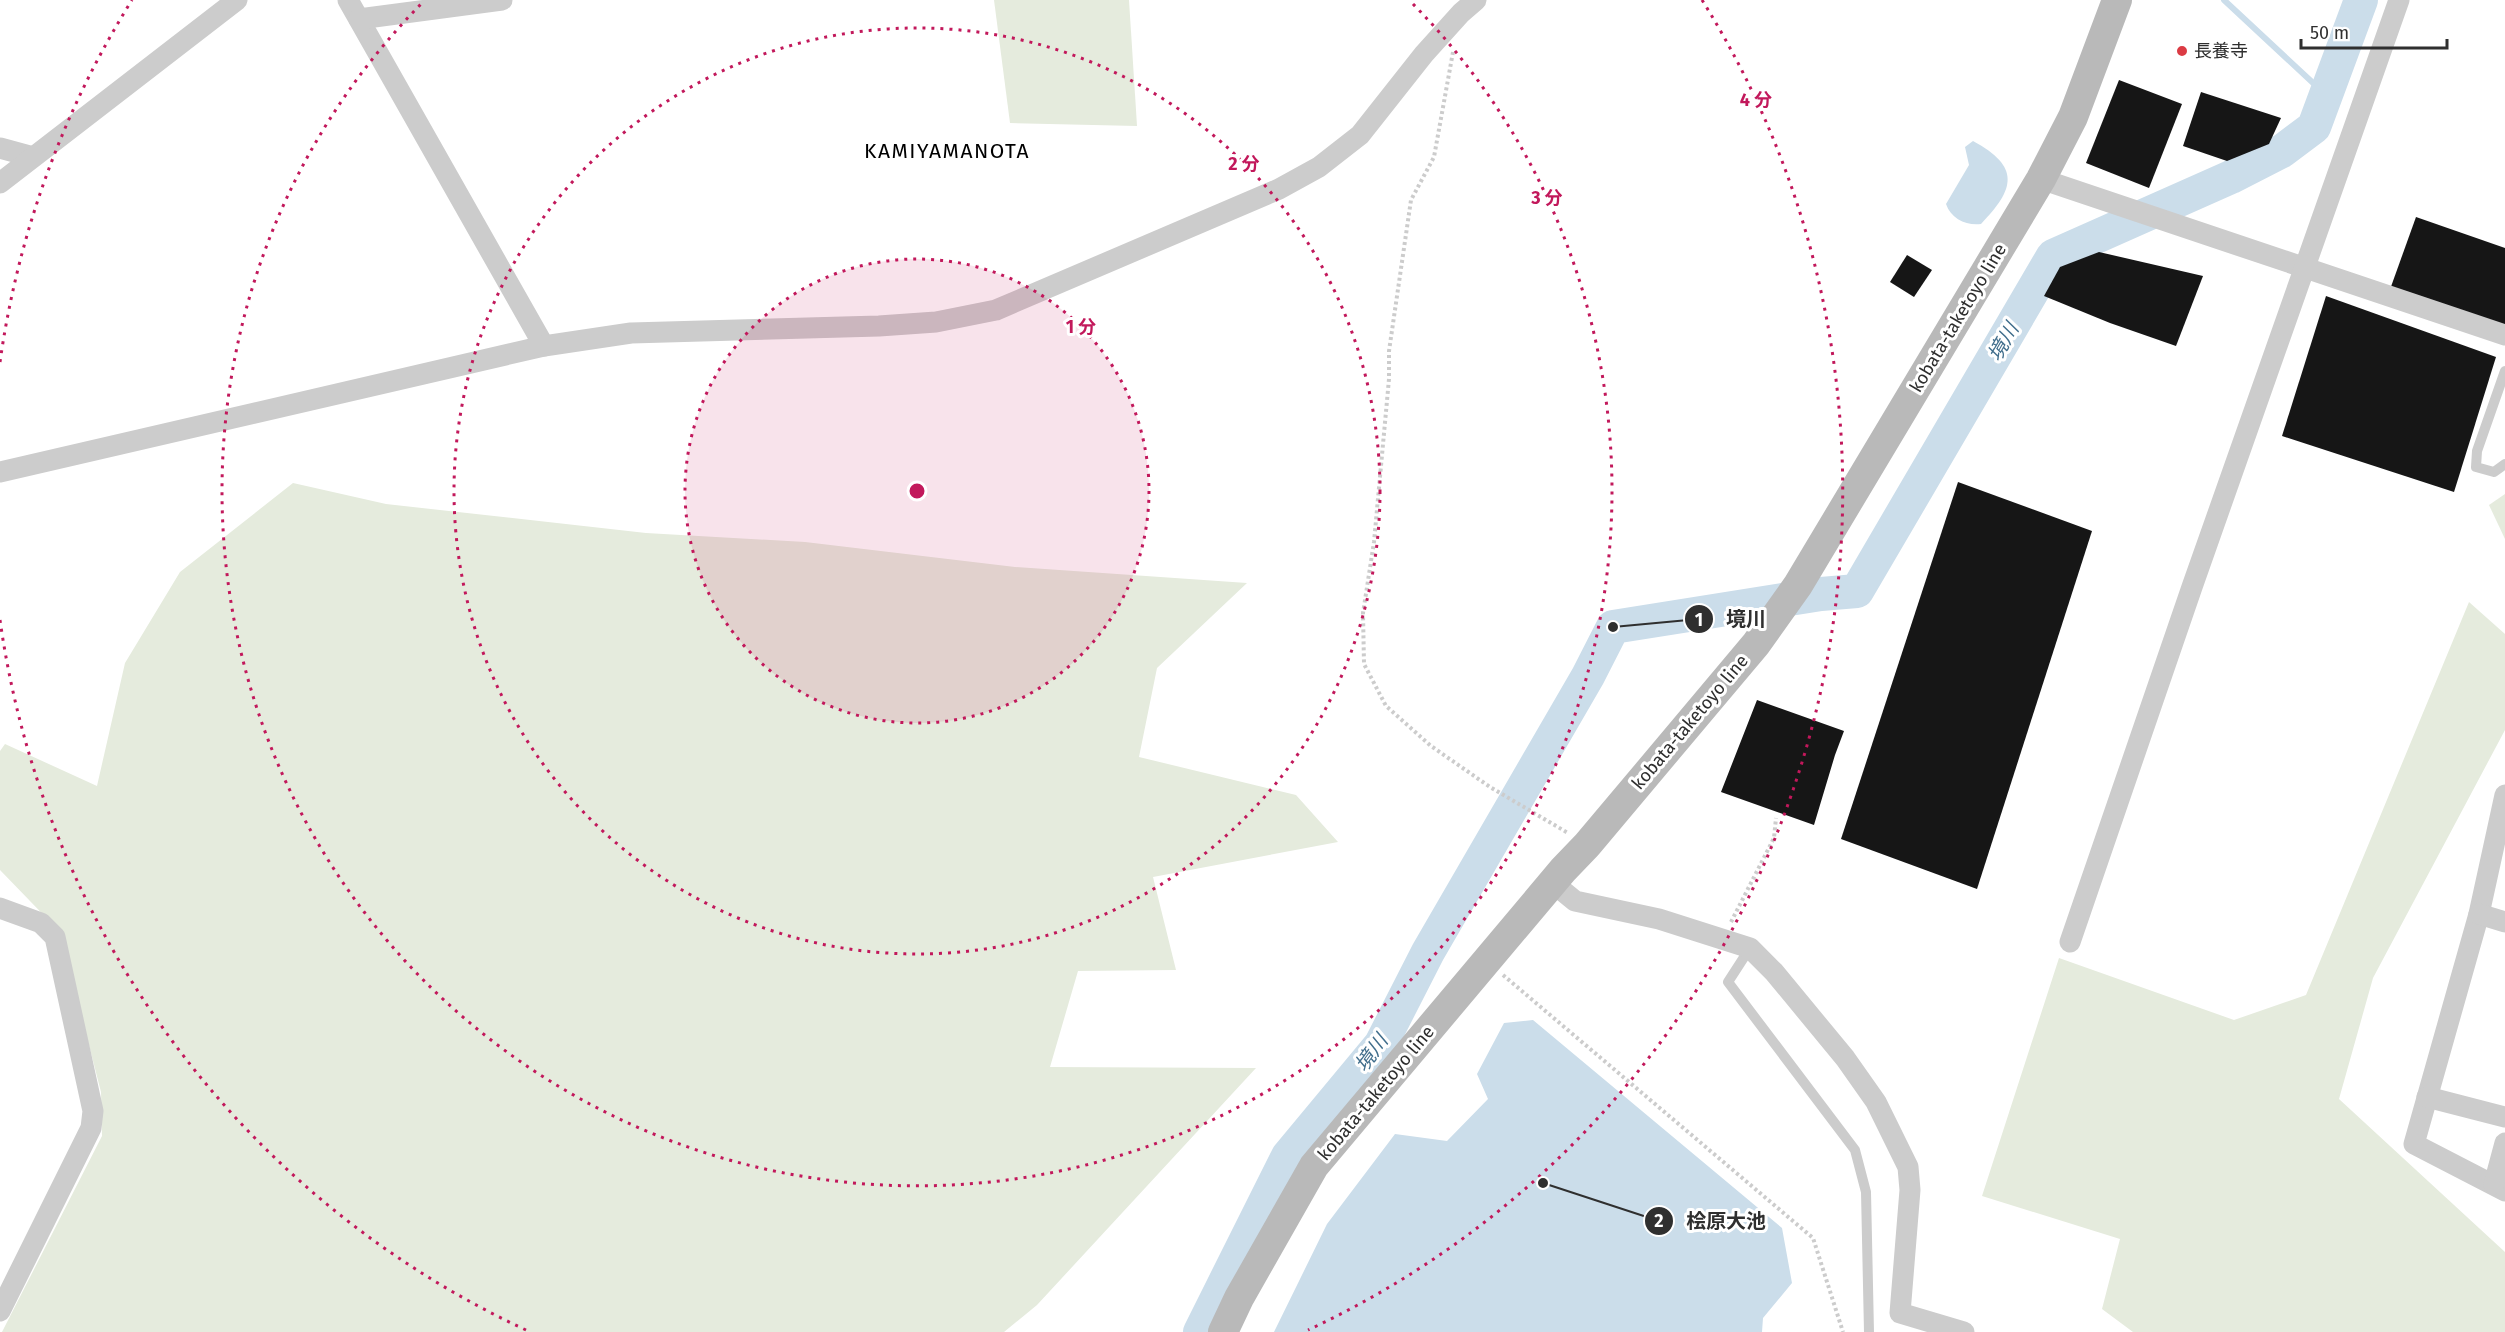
<svg xmlns="http://www.w3.org/2000/svg" width="2505" height="1332" font-family="'Fira Sans','Noto Sans JP',sans-serif">
  <style>
    .green { fill: #e5ebdd }
    .water { fill: #cbddea }
    .lines { fill: none; stroke-linecap: round; stroke-linejoin: round }
    .stream { stroke: #cbddea; stroke-width: 6 }
    .river { stroke: #cbddea; stroke-width: 34 }
    .building { fill: #161616 }
    .path { stroke: #ccc; stroke-width: 4; stroke-dasharray: 3 3; stroke-linecap: butt }
    .lane { stroke: #ccc; stroke-width: 10 }
    .street { stroke: #ccc; stroke-width: 21 }
    .secondary { stroke: #b9b9b9; stroke-width: 30 }
    .ring { fill: none; stroke: #c2185b; stroke-width: 3; stroke-dasharray: 3 6 }
    .poi-dot { fill: #db3b44; stroke: #fff; stroke-width: 2 }
    .labels { text-anchor: middle; dominant-baseline: central; stroke-width: 6; stroke-linejoin: round; paint-order: stroke }
    .poi-label { font-size: 18px; fill: #2f2f2f; stroke: #fff; text-anchor: start }
    .street-label { font-size: 18px; fill: #2f2f2f; stroke: #fff }
    .water-label { font-size: 20px; font-style: italic; fill: #416e8c; stroke: #fff }
    .quarter-label { font-size: 21px; letter-spacing: 1.5px; fill: #000; stroke: #fff }
    .centre { fill: #c2185b; stroke: #fff; stroke-width: 3 }
    .ring-label { font-size: 18px; text-anchor: middle; font-weight: bold; fill: #c2185b; stroke: #fff; stroke-width: 6; stroke-linejoin: round; paint-order: stroke }
    .leader { fill: none; stroke: #2f2f2f; stroke-width: 2 }
    .callout-dot { fill: #2f2f2f; stroke: #fff; stroke-width: 2 }
    .mark-label { font-size: 18px; text-anchor: middle; font-weight: bold; fill: #fff }
    .callout-label { font-size: 20px; text-anchor: middle; font-weight: bold; fill: #2f2f2f; stroke: #fff; stroke-width: 6; stroke-linejoin: round; paint-order: stroke }
  </style>
  <rect width="100%" height="100%" fill="#fff"/>
  <g class="green">
    <polygon points="994,0 1129,0 1137,126 1010,123"/>
    <polygon points="293,483 386,504 646,533 805,542 1015,567 1247,583 1157,668 1139,757 1296,795 1338,842 1153,877 1176,970 1078,971 1050,1067 1256,1068 1037,1305 1004,1332 2,1332 102,1136 101,1092 60,932 0,870 0,751 5,744 97,786 125,663 180,572"/>
    <polygon points="2505,494 2505,539 2489,505"/>
    <polygon points="2469,602 2505,634 2505,730 2373,978 2339,1099 2505,1252 2505,1332 2133,1332 2102,1309 2120,1239 1982,1196 2059,958 2234,1020 2306,995"/>
  </g>
  <g class="water">
    <path d="M1973,141C2021,167 2015,189 1981,224C1967,226 1951,219 1946,204L1969,165L1965,147Z"/>
    <polygon points="1533,1020 1782,1228 1792,1283 1763,1318 1762,1332 1274,1332 1327,1224 1395,1134 1447,1141 1488,1099 1477,1074 1504,1023"/>
  </g>
  <g class="lines">
    <polyline class="stream" points="2224,0 2326,95"/>
    <polyline class="river" points="1200,1332 1288,1156 1381,1044 1428,952 1588,676 1613,627 1821,594 1857,591 2053,256 2231,177 2282,151 2314,127 2361,0"/>
  </g>
  <g class="building">
    <polygon points="2119,80 2182,104 2149,188 2086,163"/>
    <polygon points="2201,92 2281,118 2269,144 2227,161 2183,146"/>
    <polygon points="2416,217 2505,248 2505,336 2388,295"/>
    <polygon points="2099,252 2203,276 2176,346 2110,323 2044,296 2060,267"/>
    <polygon points="1907,255 1932,270 1914,297 1890,282"/>
    <polygon points="2326,296 2496,357 2454,492 2282,436"/>
    <polygon points="1958,482 2092,531 1977,889 1841,839"/>
    <polygon points="1757,700 1844,731 1835,755 1814,825 1721,792"/>
  </g>
  <g class="lines">
    <g class="path">
      <polyline points="1453,52 1434,157 1411,200 1389,351 1389,379 1374,542 1363,613 1364,664 1386,706 1431,746 1490,787 1568,833"/>
      <polyline points="1731,922 1774,838 1776,818"/>
      <polyline points="1503,975 1813,1238 1843,1332"/>
    </g>
    <g class="lane">
      <polyline points="2505,371 2477,451 2476,467 2494,472 2505,464"/>
      <polyline points="1750,948 1728,982 1855,1150 1866,1192 1869,1332"/>
    </g>
    <g class="street">
      <polyline points="348,0 544,346"/>
      <polyline points="359,19 502,0"/>
      <polyline points="0,148 33,157"/>
      <polyline points="2041,179 2505,335"/>
      <polyline points="0,183 237,0"/>
      <polyline points="0,472 544,346 631,333 879,326 936,322 996,310 1279,189 1319,167 1360,135 1424,54 1461,13 1476,0"/>
      <polyline points="2505,795 2479,914 2414,1144 2505,1191"/>
      <polyline points="1553,883 1575,901 1659,919 1750,948 1774,972 1845,1058 1876,1102 1908,1167 1910,1190 1900,1313 1964,1332"/>
      <polyline points="0,908 41,923 55,937 93,1111 91,1128 0,1311"/>
      <polyline points="2479,914 2505,922"/>
      <polyline points="2070,942 2192,587 2399,0"/>
      <polyline points="2427,1097 2505,1117"/>
      <polyline points="2494,1184 2505,1143"/>
    </g>
    <polyline class="secondary" points="1223,1332 1239,1298 1314,1166 1563,870 1587,845 1756,644 1798,585 2041,179 2073,117 2117,0"/>
  </g>
  <circle cx="917" cy="491" r="232" fill="#c2185b" fill-opacity=".12"/>
  <g class="ring">
    <circle cx="917" cy="491" r="232"/>
    <circle cx="917" cy="491" r="463"/>
    <path d="M1413 4A695 695 0 1 1 421 4"/>
    <path d="M526 1330A926 926 0 0 1 0 620M0 362A926 926 0 0 1 132 0M1702 0A926 926 0 0 1 1308 1330"/>
  </g>
  <circle class="poi-dot" cx="2182" cy="51" r="6"/>
  <g class="labels">
    <g class="poi-label">
      <text x="2194" y="51">長養寺</text>
    </g>
    <g class="street-label">
      <text transform="translate(1958 318) rotate(-59)">kobata-taketoyo line</text>
      <text transform="translate(1690 722) rotate(-50)">kobata-taketoyo line</text>
      <text transform="translate(1376 1093) rotate(-50)">kobata-taketoyo line</text>
    </g>
    <g class="water-label">
      <text transform="translate(2003 342) rotate(-60)">境川</text>
      <text transform="translate(1371 1053) rotate(-54)">境川</text>
    </g>
    <g class="quarter-label">
      <text x="947" y="151">KAMIYAMANOTA</text>
    </g>
  </g>
  <circle cx="917" cy="491" r="9" class="centre"/>
  <g class="ring-label">
    <text x="1756" y="106">4 分</text>
    <text x="1244" y="170">2 分</text>
    <text x="1547" y="204">3 分</text>
    <text x="1081" y="333">1 分</text>
  </g>
  <path class="leader" d="M1613 627L1699 619M1543 1183L1659 1221"/>
  <g class="callout-dot">
    <circle cx="1613" cy="627" r="6"/>
    <circle cx="1543" cy="1183" r="6"/>
    <circle cx="1699" cy="619" r="15"/>
    <circle cx="1659" cy="1221" r="15"/>
  </g>
  <g class="mark-label">
    <text x="1699" y="626">1</text>
    <text x="1659" y="1227">2</text>
  </g>
  <g class="callout-label">
    <text x="1746" y="626">境川</text>
    <text x="1726" y="1228">桧原大池</text>
  </g>
  <path d="M2301 39v9h146v-9" fill="none" stroke="#2f2f2f" stroke-width="3"/>
  <text x="2310" y="39" font-size="18" fill="#2f2f2f" stroke="#ffffff" stroke-width="4.5" paint-order="stroke">50 m</text>
</svg>
